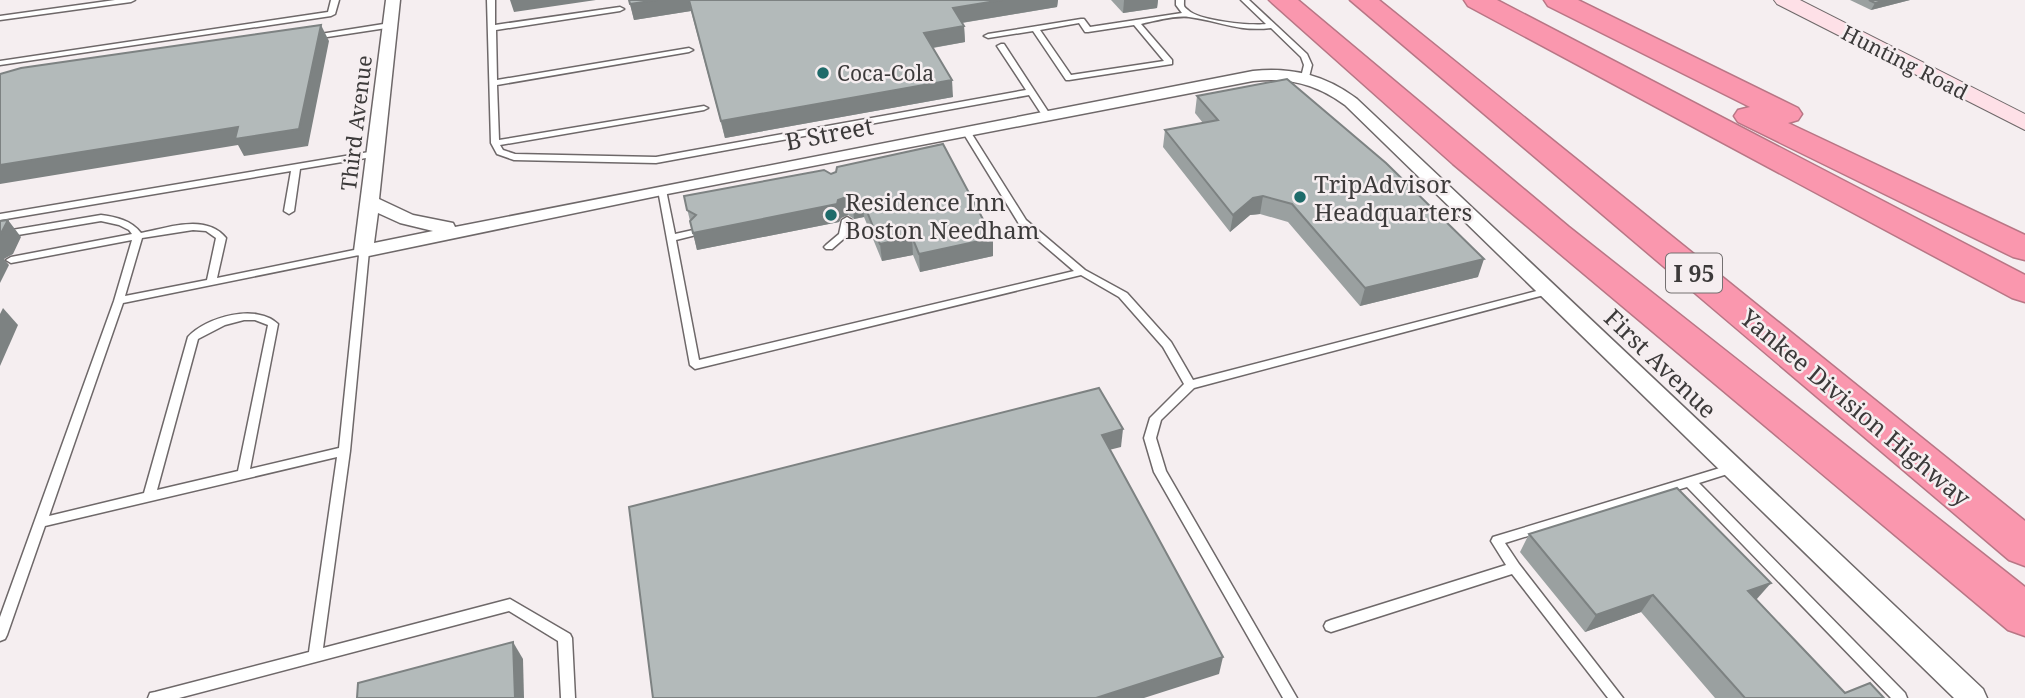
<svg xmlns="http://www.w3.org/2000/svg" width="2025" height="698" font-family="'Noto Serif',serif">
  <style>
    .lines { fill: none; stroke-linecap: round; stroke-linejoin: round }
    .service-casing { stroke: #6e6869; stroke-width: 3 }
    .minor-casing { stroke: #6e6869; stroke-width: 3 }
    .secondary-casing { stroke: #6e6869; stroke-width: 2 }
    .motorway-casing { stroke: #b87685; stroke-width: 3 }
    .service { fill: #fff; fill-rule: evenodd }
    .minor { fill: #fff; fill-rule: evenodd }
    .secondary { fill: #fee0e7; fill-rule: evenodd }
    .motorway { fill: #fa97ae; fill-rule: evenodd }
    .wall { fill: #9aa0a0 }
    .shaded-wall { fill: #7d8282 }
    .building { fill: #b3baba; stroke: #7d8282; stroke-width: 2 }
    .poi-dot { fill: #1e6b6a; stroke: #f5eef0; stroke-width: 2.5 }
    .labels { text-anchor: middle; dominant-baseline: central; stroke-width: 5; stroke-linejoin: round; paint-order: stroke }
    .far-street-label { font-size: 21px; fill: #3c3a3a; stroke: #f5eef0 }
    .far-poi-label { font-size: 21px; fill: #3c3a3a; stroke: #f5eef0; text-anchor: start }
    .shield { fill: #f5eef0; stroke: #747071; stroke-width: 2 }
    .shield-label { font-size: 23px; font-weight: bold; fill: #3c3a3a }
    .street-label { font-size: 24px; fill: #3c3a3a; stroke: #f5eef0 }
    .poi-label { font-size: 24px; fill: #3c3a3a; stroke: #f5eef0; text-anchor: start }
  </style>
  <rect width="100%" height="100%" fill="#f5eef0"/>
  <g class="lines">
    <g class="service-casing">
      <g id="service">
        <polygon points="115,0 135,0 131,2 0,20 0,16"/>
        <polygon points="331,0 339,0 335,14 331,16 0,65 0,61 328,12"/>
        <polygon points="487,0 495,0 495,25 620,7 624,9 620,11 496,30 497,80 689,48 693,50 689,52 497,85 499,140 704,106 708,108 704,110 500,145 503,150 515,154 656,157 1026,90 997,46 1001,44 1004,44 1051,116 1047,118 1044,118 1029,95 656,163 514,160 497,154 491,143"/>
        <path d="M1176,0H1184C1184,6 1183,6 1188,10C1199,21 1251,26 1266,24L1241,0H1249L1307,54L1312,65L1309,77L1308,79H1302L1301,77L1304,65L1301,57L1271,28C1237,32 1220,21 1189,17C1176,15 1154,21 1141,24L1172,60V64L1069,80H1066L1033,31L988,38L984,36L988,34L1081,19H1084L1090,27L1182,13L1176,5ZM1079,23L1085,32H1088L1134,25L1164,61L1071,75L1040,30Z"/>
        <polygon points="390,23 393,23 393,27 314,39 310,37 314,35"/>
        <polygon points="966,128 970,131 1026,220 1085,270 1127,293 1171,342 1193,380 1548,288 1553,291 1548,294 1194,388 1161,420 1156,438 1166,471 1297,698 1283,698 1154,472 1144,438 1150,418 1184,384 1163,347 1119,297 1081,275 695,369 690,365 658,190 662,187 666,190 675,234 693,230 698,233 696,235 676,240 699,360 1074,271 1019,224 962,131"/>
        <polygon points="375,151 378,152 378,156 300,169 294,211 289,214 284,211 291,171 0,220 0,214"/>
        <path d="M101,215C116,217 131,220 141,233C167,228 206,213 226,238L217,278L364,248L367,249L369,251L350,451L323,648L510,599L570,634L572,638L575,698H561L558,641L509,611L179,698H148L150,693L155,692L309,652L337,457L45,526L7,635L5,639L0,641V617L114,301L132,240L11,263L6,260L11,257L132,234L129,230L119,225L101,221L0,238V232ZM193,230L206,231L216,238L207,280L125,296L142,238ZM359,255L339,448L250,469L278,324C257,303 206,317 188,337L144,493L49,516L123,303ZM244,320H255L268,325L238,471L157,490L198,339L225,325Z"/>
        <polygon points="847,217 852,220 848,235 832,249 826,249 824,247 826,245 839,234 842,220"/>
        <polygon points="1733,464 1737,465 1739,468 1737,471 1699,483 1905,693 1907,698 1891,698 1687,487 1505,543 1519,564 1623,698 1608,698 1512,574 1331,632 1326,630 1324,626 1326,622 1331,620 1506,565 1491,541 1493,537"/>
      </g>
    </g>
    <g class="minor-casing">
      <path id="minor" d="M386,0H400L379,199L413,215L453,223L455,227L1253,71C1292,67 1325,75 1357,99L1983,689L1987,698H1954L1345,105C1316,84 1289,77 1253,81L662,195L364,257L357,255L354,251ZM378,213L400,223L433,231L374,243Z"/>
    </g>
    <g class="secondary-casing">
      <polygon id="secondary" points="1774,0 1800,0 2025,114 2025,130 1777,4"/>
    </g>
    <g class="motorway-casing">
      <g id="motorway">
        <polygon points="1269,0 1298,0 1569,227 2025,587 2025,636 2008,630 1453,164"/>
        <polygon points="1350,0 1379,0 2025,521 2025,566 2009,560"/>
        <polygon points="1464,0 1497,0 2025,275 2025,302 2012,298 1468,6"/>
        <polygon points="1544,0 1578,0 1798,108 1802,114 1798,120 1788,123 2025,235 2025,260 2013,257 1738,122 1734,116 1738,110 1750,107 1548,6"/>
      </g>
    </g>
    <use href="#service" class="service"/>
    <use href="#minor" class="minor"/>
    <use href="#secondary" class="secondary"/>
    <use href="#motorway" class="motorway"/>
  </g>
  <g class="wall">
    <polygon points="629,0 1058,0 1057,7 962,23 964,26 965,42 933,48 953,97 725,138 691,11 634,20"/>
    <polygon points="1111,0 1158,0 1157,8 1123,13"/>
    <polygon points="1850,0 1910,0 1871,10"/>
    <polygon points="1197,96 1478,277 1360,306 1288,222 1260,214 1250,215 1230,232 1163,147 1165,130 1203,123 1195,113"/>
    <polygon points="831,174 993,256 920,272 913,255 882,261 864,217 854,219 848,215 841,218 839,222 697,250 684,196"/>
    <polygon points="1529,534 1756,600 1845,693 1884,698 1715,698 1641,612 1585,632 1520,552"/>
  </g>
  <g class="shaded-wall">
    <polygon points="510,0 596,0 514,12"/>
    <polygon points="657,0 689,0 691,11 634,20 630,4"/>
    <polygon points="1002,0 1058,0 1057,7 954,24 953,8"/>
    <polygon points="1124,0 1158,0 1157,8 1123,13"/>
    <polygon points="1886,0 1910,0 1871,10 1875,3"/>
    <polygon points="321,25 329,41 308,146 244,156 238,145 0,184 0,165 238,127"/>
    <polygon points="964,26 965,42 925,49 924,33"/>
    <polygon points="952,80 953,97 725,138 721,121"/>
    <polygon points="1263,196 1260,214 1250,215 1230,232 1233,215 1253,198"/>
    <polygon points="846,197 848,215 841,218 839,222 697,250 693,233 838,200"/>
    <polygon points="862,199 864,217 854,219 852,201"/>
    <polygon points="8,220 21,237 13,254 4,259 9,265 0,283 0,235"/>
    <polygon points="912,237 913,255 882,261 880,244"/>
    <polygon points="993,238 993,256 920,272 919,254"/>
    <polygon points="1484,259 1478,277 1360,306 1365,288"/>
    <polygon points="3,308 18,325 0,366 0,314"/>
    <polygon points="1123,429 1121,447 1101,452 1102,435"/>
    <polygon points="1771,583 1756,600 1748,591"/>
    <polygon points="1653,595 1641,612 1585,632 1596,615"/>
    <polygon points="513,642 523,659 524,698 515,698"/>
    <polygon points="1223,657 1219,674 1144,698 1096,698"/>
  </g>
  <g class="building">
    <polygon points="629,0 657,0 630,4"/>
    <polygon points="689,0 1002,0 953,8 964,26 924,33 952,80 721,121"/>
    <polygon points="1869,0 1886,0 1875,3"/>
    <polygon points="321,25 299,129 235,139 238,127 0,165 0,74 21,68"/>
    <polygon points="1287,79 1386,163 1484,259 1365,288 1292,204 1263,196 1253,198 1233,215 1165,130 1218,120 1197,96"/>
    <polygon points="943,144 993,238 919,254 912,237 880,244 862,199 852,201 846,197 838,200 837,204 693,233 690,221 696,215 687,210 684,196 824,170 831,174 836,172 837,167"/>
    <polygon points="8,220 0,235 0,221"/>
    <polygon points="1099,388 1123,429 1102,435 1223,657 1096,698 653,698 629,507"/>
    <polygon points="1677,488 1771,583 1748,591 1845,693 1870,683 1884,698 1745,698 1653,595 1596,615 1529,534"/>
    <polygon points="513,642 515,698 357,698 358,683"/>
  </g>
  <g class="poi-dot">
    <circle cx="823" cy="73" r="7"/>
    <circle cx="1300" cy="197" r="7"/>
    <circle cx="831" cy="215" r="7"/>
  </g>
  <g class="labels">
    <g class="far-street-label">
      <text transform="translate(1905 62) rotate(27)">Hunting Road</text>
      <text transform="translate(356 123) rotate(-83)">Third Avenue</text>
    </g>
    <g class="far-poi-label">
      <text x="837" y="73">Coca-Cola</text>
    </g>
    <rect class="shield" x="1666" y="253.5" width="56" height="39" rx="5"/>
    <g class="shield-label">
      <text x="1694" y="273">I 95</text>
    </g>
    <g class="street-label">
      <text transform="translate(829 133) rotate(-11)">B Street</text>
      <text transform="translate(1661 363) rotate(44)">First Avenue</text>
      <text transform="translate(1856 407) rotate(40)">Yankee Division Highway</text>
    </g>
    <g class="poi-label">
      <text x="1314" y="183">TripAdvisor<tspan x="1314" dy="28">Headquarters</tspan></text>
      <text x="845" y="201">Residence Inn<tspan x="845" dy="28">Boston Needham</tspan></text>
    </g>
  </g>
</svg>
